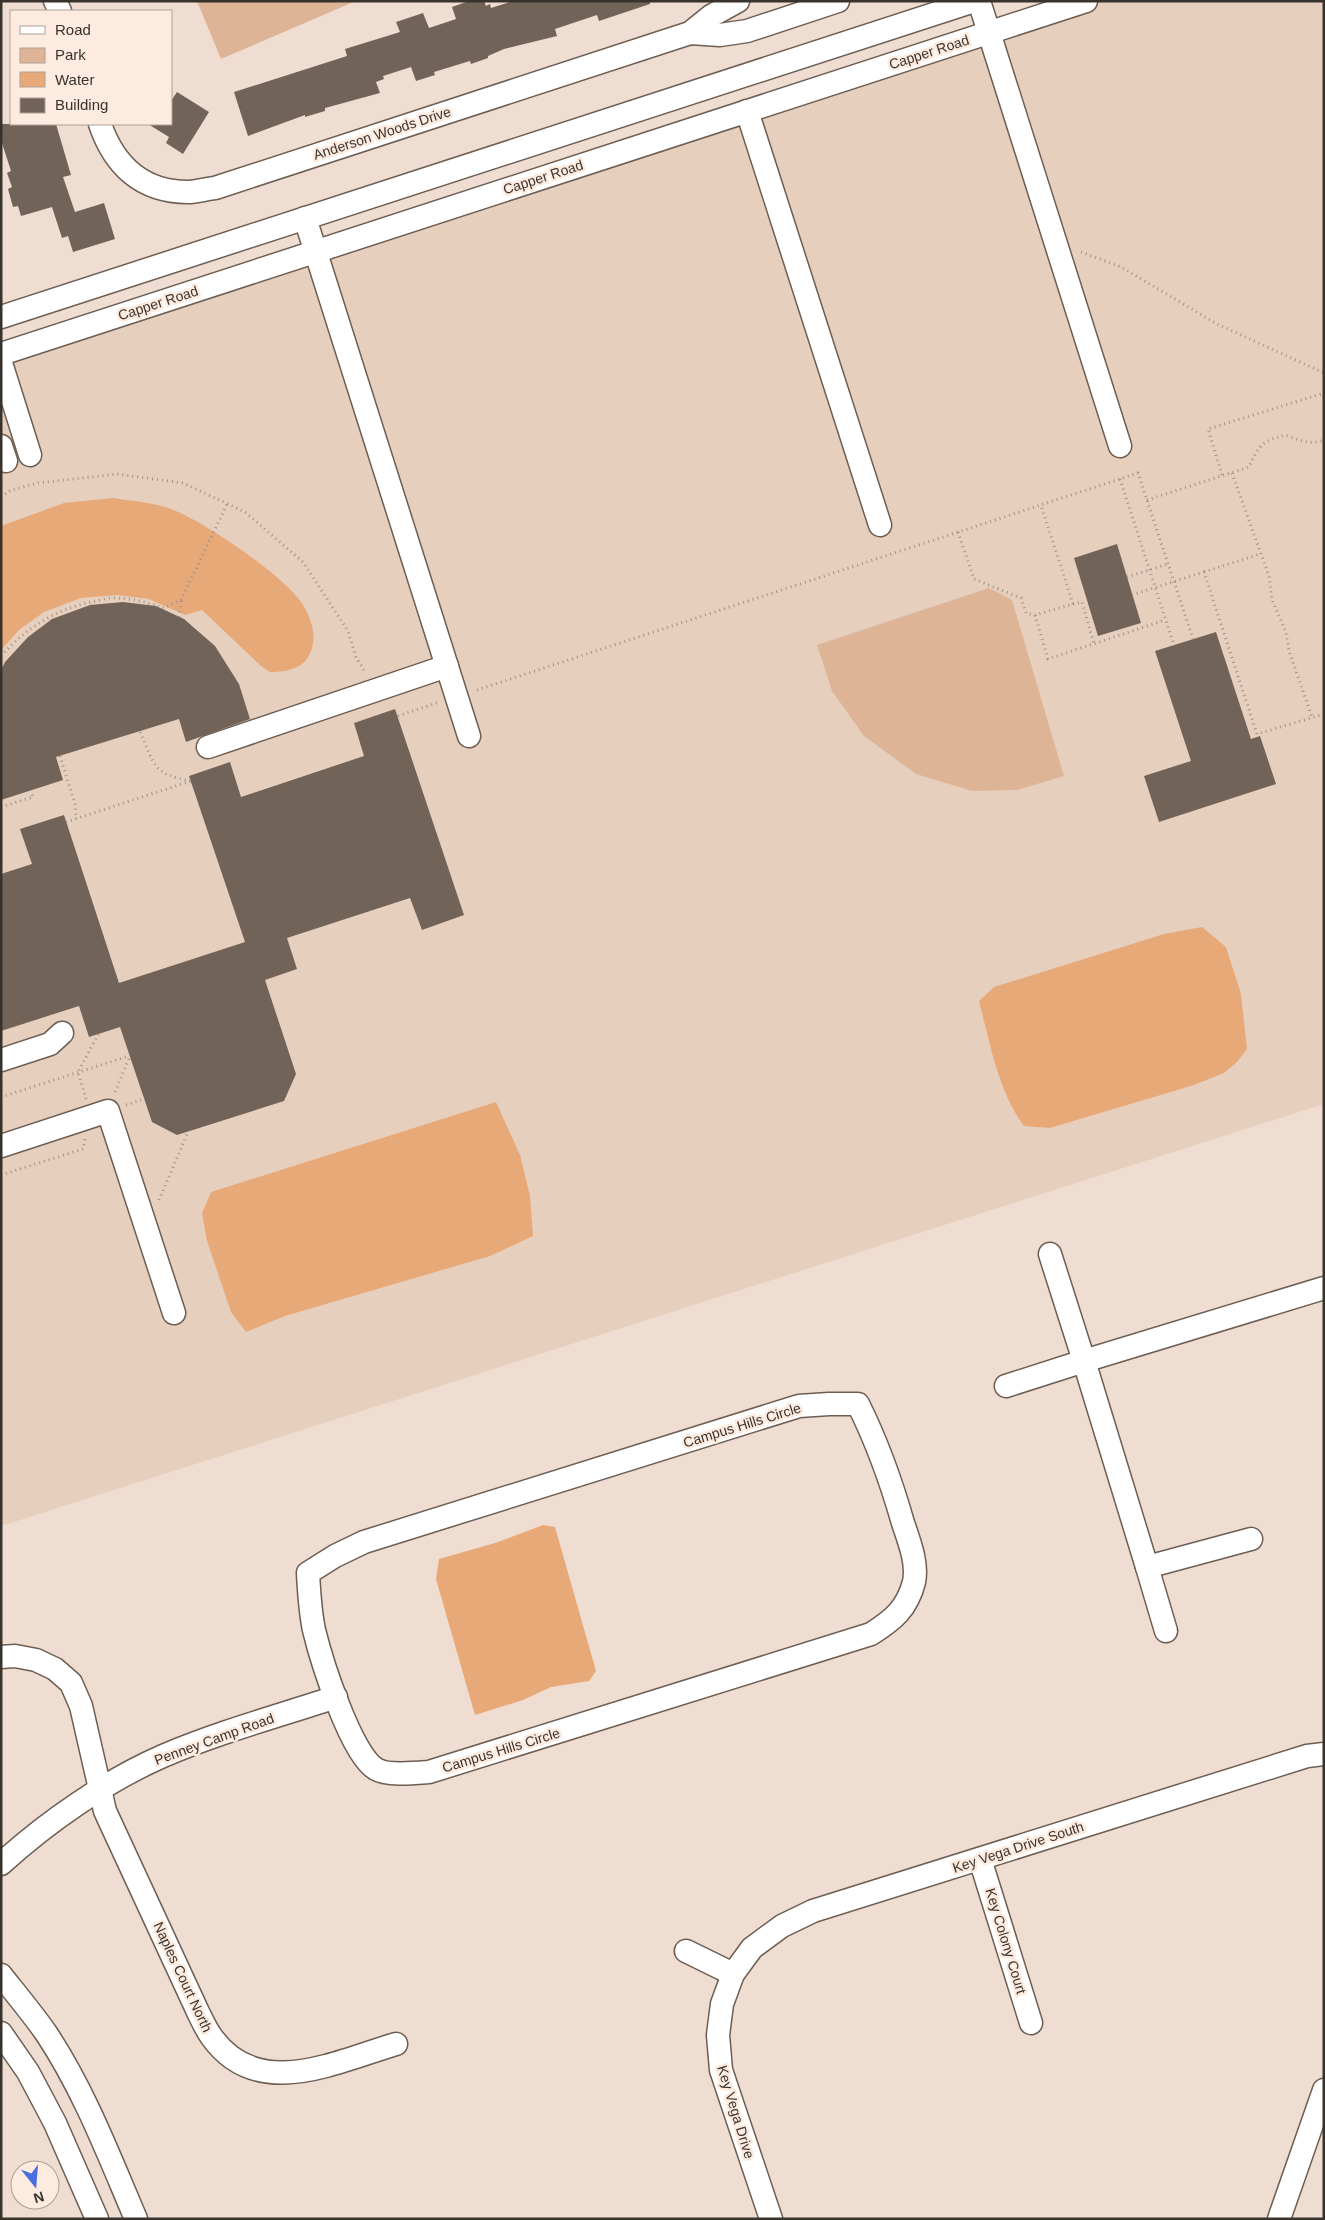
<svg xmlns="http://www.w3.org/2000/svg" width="1325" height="2220" font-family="Helvetica,sans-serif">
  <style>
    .built { fill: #e7cfbe }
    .green { fill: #deb496 }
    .water { fill: #e8a979 }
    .building { fill: #726358 }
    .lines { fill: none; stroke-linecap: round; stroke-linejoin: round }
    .minor-casing { stroke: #6d5e53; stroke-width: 25 }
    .path { stroke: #9f9289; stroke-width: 3; stroke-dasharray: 1 4; stroke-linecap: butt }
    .minor { stroke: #fff; stroke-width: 22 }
    .labels { text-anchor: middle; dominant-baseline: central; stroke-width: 5; stroke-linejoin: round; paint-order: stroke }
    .street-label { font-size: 14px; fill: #39332e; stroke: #fcebde }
  </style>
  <rect width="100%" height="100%" fill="#efddd1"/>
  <polygon class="built" points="1087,1 1324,1 1324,1104 1,1526 1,355"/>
  <g class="green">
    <polygon points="197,1 356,1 221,59"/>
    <polygon points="989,588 1012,600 1064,776 1017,790 972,791 916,774 864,736 832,691 817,645"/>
  </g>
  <g class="water">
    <path d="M113,498C130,501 149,502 165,507C196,515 288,578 303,605C311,618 316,634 312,648C307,668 288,672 270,672L261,666L202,610L185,615L149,599L117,595L81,598L44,612L19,630L1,650V526L64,503Z"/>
    <path d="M1202,927L1226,947L1241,994L1247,1049L1237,1062L1224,1073L1194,1085L1050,1128L1024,1126C998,1091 990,1043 979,1001L994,987L1164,934Z"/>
    <polygon points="496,1102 520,1155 530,1196 533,1236 490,1256 285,1316 246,1332 231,1312 207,1241 202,1213 211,1192"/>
    <polygon points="543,1525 555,1527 596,1671 589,1681 551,1687 523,1700 475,1715 436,1579 439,1559 495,1543"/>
  </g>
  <g class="building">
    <polygon points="469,1 484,1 486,6 490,4 491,8 513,1 650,1 650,4 599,21 597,15 555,29 557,36 504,49 488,56 488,58 471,64 470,61 434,72 435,75 416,81 411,67 383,76 384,79 376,82 380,93 325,108 325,111 305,117 305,115 248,136 234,92 347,56 345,49 400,32 396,22 423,13 429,28 456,19 452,7"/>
    <polygon points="177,92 209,112 183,154 166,143 169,137 148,124 171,124 171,101"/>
    <polygon points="1,124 56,124 71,175 63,177 75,212 104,203 115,239 73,252 68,236 62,238 52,207 21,216 18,206 13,207 8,189 12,187 7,173 11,171 1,140"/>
    <polygon points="1117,544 1141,623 1098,636 1074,558"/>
    <polygon points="123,602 156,606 184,619 215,646 239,684 250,719 186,742 179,719 56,757 63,780 1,800 1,670 5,662 28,637 52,619 90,605"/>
    <polygon points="1216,632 1251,739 1260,736 1276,784 1159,822 1144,776 1191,761 1155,651"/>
    <polygon points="395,709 464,915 422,930 410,898 287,938 297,969 265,980 296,1074 284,1101 177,1135 152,1122 120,1027 89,1037 79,1006 1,1031 1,874 32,864 20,829 64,815 119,983 245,942 189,776 230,762 241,797 364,756 354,723"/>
  </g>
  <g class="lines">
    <g class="minor-casing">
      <g id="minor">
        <polyline points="55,1 60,11"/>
        <polyline points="979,1 1120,446"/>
        <polyline points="690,33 720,35 747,31 838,1"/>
        <polyline points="747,111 880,525"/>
        <path d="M100,124C114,165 141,192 188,192C196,192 206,189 215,188L690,33L711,16L738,1"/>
        <polyline points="305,218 469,736"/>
        <polyline points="1,317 974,1"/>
        <polyline points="1,354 1086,1"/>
        <polyline points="1,363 30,455"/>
        <polyline points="1,446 6,461"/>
        <polyline points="208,747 447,666"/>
        <polyline points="1,1060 50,1044 62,1033"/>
        <polyline points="1,1146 108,1111 174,1313"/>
        <polyline points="1006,1386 1084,1361 1050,1254"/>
        <path d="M829,1404H858C878,1444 891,1481 903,1523C909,1541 918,1563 914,1582C907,1609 893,1620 871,1634L429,1772C416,1773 387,1776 376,1769C351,1755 321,1659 314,1630C310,1611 309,1592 308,1573L335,1556L364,1542L799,1406Z"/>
        <polyline points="1251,1539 1147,1567 1084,1361 1324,1288"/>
        <polyline points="1147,1567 1166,1631"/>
        <path d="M1,1657L15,1656L36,1660L55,1669L71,1683L81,1706L105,1811L198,2012C202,2020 206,2029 211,2036C257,2102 335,2062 396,2044"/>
        <polyline points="980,1859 1031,2023"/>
        <path d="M1,1864C47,1822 106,1781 163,1756C219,1732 278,1716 336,1697"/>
        <polyline points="686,1951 733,1974"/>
        <path d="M1,1975C16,1994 32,2013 46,2033C84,2090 109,2156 136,2219"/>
        <polyline points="1,2033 28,2072 55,2123 97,2219"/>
        <polyline points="771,2219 721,2070 718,2035 722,2004 733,1974 752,1948 782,1926 813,1911 1307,1756 1324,1754"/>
        <polyline points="1279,2219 1324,2090"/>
      </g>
    </g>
    <g class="path">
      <polyline points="1081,252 1121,267 1217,324 1324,373"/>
      <polyline points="1232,473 1269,576 1272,600 1286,632 1289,651 1312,717"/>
      <polyline points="1222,475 1208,429 1324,393"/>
      <polyline points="1120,479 1174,645"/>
      <polyline points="1,497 11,490 38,483 117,474 183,483 245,512 303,562 348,631 356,657 365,672"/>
      <path d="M1147,500L1249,467C1259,445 1262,441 1286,435C1299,441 1310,445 1324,440"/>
      <polyline points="958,532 974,579 1021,598 1026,613 1035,615 1073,604 1041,505"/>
      <polyline points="1204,572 1260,554"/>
      <polyline points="1127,577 1168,564"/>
      <polyline points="1132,595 1204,572 1257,734 1324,714"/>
      <polyline points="1073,604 1082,602 1094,644"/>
      <polyline points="1035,615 1048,659 1165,620"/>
      <polyline points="179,617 181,601"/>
      <path d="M1,656C27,627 58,608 96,601C102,600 109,597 115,598C132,598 149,603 164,608L181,600L227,504"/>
      <polyline points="477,690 1138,473 1193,639"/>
      <polyline points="398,716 437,703"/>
      <path d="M140,732C155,765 152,774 191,781"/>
      <polyline points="60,756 75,804 76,819"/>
      <polyline points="1,807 33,797 31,791"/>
      <polyline points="66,822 191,781"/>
      <polyline points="115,1092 130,1056"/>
      <polyline points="1,1097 129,1056"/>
      <polyline points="86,1099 78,1072 99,1033"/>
      <polyline points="126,1105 144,1099"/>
      <polyline points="1,1175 83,1149 85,1139"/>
      <polyline points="159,1200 188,1132"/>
    </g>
    <use href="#minor" class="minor"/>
  </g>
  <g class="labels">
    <g class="street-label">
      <text transform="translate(929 52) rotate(-18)">Capper Road</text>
      <text transform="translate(382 133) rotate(-18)">Anderson Woods Drive</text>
      <text transform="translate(543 177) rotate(-18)">Capper Road</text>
      <text transform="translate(158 303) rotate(-18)">Capper Road</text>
      <text transform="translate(742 1425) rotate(-17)">Campus Hills Circle</text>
      <text transform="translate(214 1739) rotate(-20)">Penney Camp Road</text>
      <text transform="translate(501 1750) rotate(-17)">Campus Hills Circle</text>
      <text transform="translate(1018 1847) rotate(-18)">Key Vega Drive South</text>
      <text transform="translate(1006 1941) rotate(73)">Key Colony Court</text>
      <text transform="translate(183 1977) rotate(65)">Naples Court North</text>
      <text transform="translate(736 2112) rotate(73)">Key Vega Drive</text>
    </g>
  </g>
  <rect width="1325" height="2220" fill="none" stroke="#39332e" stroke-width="5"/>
  <rect x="10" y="10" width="162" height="115" fill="#fcebde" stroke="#aea198"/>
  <rect x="20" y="26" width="25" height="8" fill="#ffffff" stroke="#aea198"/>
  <text x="55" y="35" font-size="15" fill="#39332e">Road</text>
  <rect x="20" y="48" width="25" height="15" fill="#deb496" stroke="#aea198"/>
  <text x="55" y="60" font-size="15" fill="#39332e">Park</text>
  <rect x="20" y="72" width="25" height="15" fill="#e8a979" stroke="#aea198"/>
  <text x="55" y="85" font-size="15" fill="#39332e">Water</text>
  <rect x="20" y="98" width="25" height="15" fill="#726358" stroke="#aea198"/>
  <text x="55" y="110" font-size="15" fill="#39332e">Building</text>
  <g transform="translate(35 2185) rotate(163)"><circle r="24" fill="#fcebde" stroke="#aea198"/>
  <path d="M0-4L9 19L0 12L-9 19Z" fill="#4a6de0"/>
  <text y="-8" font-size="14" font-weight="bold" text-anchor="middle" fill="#39332e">N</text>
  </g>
</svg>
